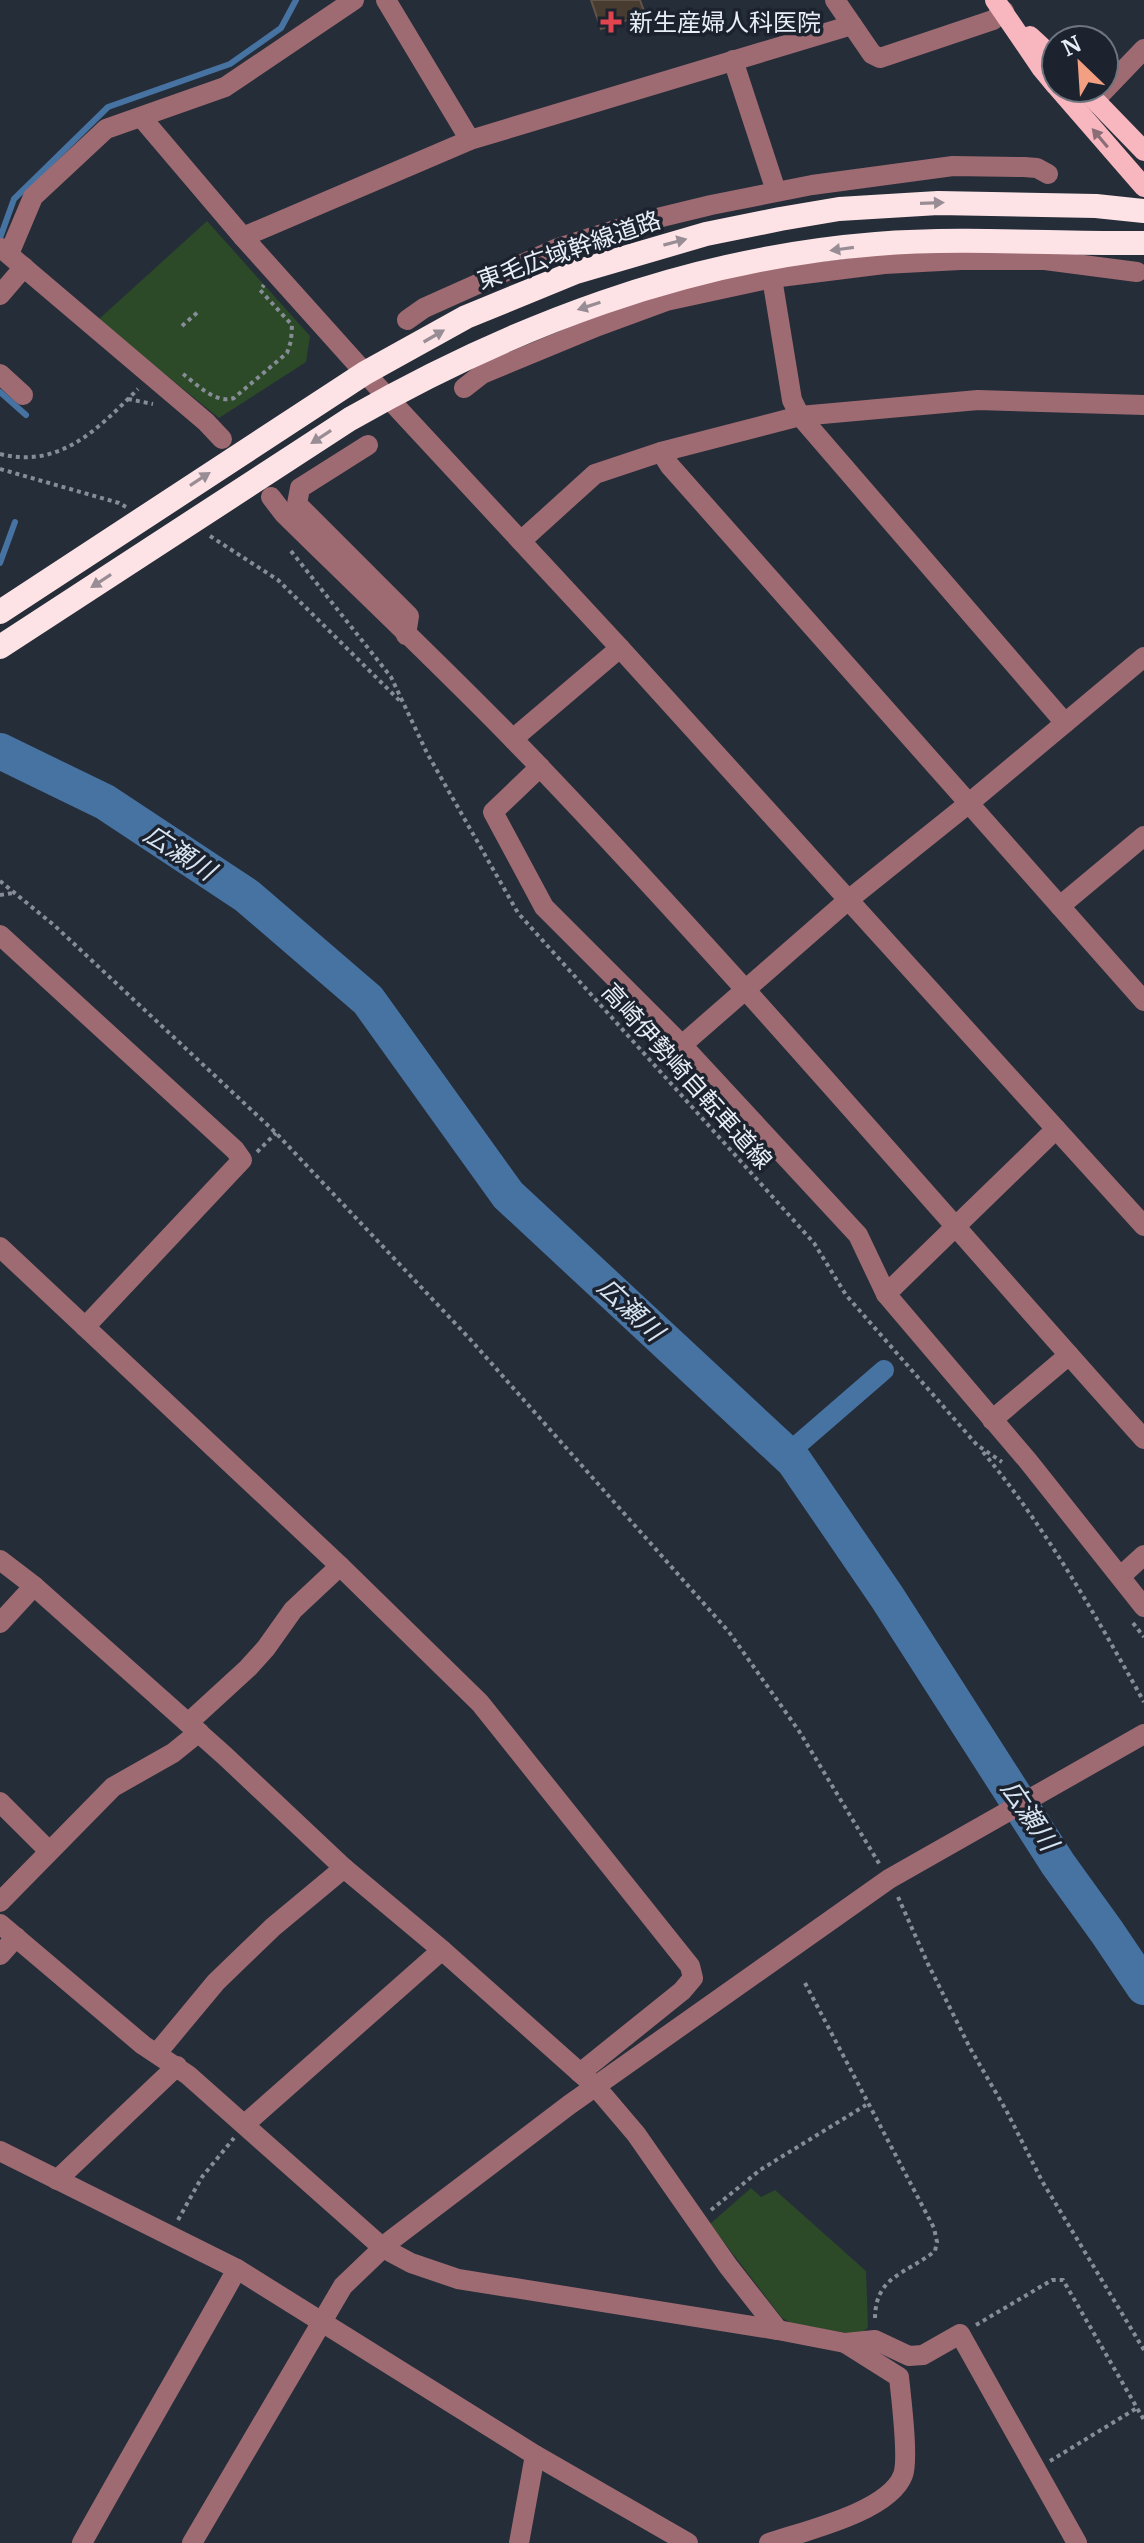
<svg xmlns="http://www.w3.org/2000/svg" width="1144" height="2543" font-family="Merriweather,'Noto Sans JP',serif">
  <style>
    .green { fill: #2c4928 }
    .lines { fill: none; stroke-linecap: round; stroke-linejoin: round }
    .stream { stroke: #4773a3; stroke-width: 6 }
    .canal { stroke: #4773a3; stroke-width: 20 }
    .river { stroke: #4773a3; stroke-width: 36 }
    .building { fill: #483c30; stroke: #615448; stroke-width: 2 }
    .path { stroke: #868d97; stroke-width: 4; stroke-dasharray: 4 4; stroke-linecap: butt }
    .minor { stroke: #9f6b72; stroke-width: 20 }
    .major { stroke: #f8b7bf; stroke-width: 20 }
    .highway { stroke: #fee3e6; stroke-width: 24 }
    .oneway { fill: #8a6d77 }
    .oneway2 { fill: #988d94 }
    .health-dot { fill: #e0444e; stroke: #1c232f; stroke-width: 3 }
    .labels { text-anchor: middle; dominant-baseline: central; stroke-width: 7; stroke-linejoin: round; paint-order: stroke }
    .poi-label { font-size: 24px; fill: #e8edf6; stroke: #1c232f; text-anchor: start }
    .street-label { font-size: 24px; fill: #e8edf6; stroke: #1c232f }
    .water-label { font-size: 26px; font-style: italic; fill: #d6e3f1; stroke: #1c232f }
  </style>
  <rect width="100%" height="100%" fill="#252d39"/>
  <g class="green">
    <polygon points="207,221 310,336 306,362 219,418 98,320"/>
    <polygon points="751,2188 761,2197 775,2190 866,2271 868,2327 860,2335 793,2324 782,2318 710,2224"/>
  </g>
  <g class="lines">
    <g class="stream">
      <polyline points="0,238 14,199 108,107 230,64 281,28 296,0"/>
      <polyline points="0,392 26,415"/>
      <polyline points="0,563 15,522"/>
    </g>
    <polyline class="canal" points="787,1454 884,1370"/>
    <polyline class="river" points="0,751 105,802 247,896 368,1000 508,1195 794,1461 887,1597 1058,1864 1107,1932 1144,1987"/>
  </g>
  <polygon class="building" points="591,0 640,0 645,14 601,29"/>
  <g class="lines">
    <g class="path">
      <polyline points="182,326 199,311"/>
      <path d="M183,374C198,385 215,404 234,398L287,353L291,341L292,325L260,290L264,285"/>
      <polyline points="128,399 153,404"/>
      <path d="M0,454C60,469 98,429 138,389"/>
      <polyline points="0,469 119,503 126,507"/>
      <polyline points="210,536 278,580 402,703"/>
      <polyline points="291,551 391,677 427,753 518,913 814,1243 846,1295 977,1445 1002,1462"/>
      <polyline points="0,881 55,926 276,1133 469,1338 729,1632 799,1731 880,1865"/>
      <polyline points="0,895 13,893"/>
      <polyline points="257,1152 276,1133"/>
      <path d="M983,1452C1046,1528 1096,1616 1144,1702"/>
      <polyline points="1133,1623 1144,1637"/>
      <polyline points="898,1897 928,1964 970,2048 1006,2110 1042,2181 1144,2350"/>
      <path d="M805,1983L934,2228L937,2242L935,2251C903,2276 874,2276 875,2322"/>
      <polyline points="711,2210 760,2170 866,2105"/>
      <polyline points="178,2220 202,2177 234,2138"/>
      <polyline points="976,2325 1052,2280 1063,2280 1144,2420"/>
      <polyline points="1050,2461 1137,2408"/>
    </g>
    <g class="minor">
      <polyline points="386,0 470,140"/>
      <polyline points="835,0 872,54 880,58 993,20 1004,11"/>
      <polyline points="733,60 776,191"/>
      <polyline points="1095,100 1144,49"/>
      <polyline points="141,117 243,237 365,373 620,648 1144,1226"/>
      <polyline points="243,237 470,140 852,25"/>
      <polyline points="1,248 206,422 222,439"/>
      <polyline points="9,254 33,197 106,129 225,87 354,0"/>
      <polyline points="772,278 792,400 800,416 1065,723"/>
      <polyline points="0,295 24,267"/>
      <polyline points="407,320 424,308 558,248 637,223 711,205 812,185 953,166 1024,167 1037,168 1048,174"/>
      <polyline points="0,374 23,395"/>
      <polyline points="464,388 482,374 598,326 666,301 772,278 884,264 960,260 1045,260 1137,272"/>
      <polyline points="368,445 300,488 297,504 409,616 406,635"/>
      <polyline points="661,452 670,466 1144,1001"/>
      <path d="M271,497L284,514C368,597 455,678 537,764C746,983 942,1214 1144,1439"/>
      <polyline points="521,541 595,474 661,452 800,416 978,400 1144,405"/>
      <polyline points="513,739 620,648"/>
      <polyline points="540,767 493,812 544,907 682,1045 858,1235 886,1294 1028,1461 1144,1607"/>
      <polyline points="1060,906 1144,836"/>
      <polyline points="0,935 235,1150 242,1160 85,1327"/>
      <polyline points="682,1045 847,901 968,804 1144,657"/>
      <polyline points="0,1247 340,1566 480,1703 690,1966 693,1978 682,1991 580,2073"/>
      <polyline points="886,1294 1056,1129"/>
      <polyline points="992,1420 1069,1355"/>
      <polyline points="0,1560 34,1586 225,1756 344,1868 442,1950 596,2087 636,2134 728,2266 778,2330"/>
      <polyline points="1121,1576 1144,1555"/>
      <polyline points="0,1623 34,1586"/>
      <polyline points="188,1723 248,1668 266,1648 293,1610 340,1566"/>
      <polyline points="0,1802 49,1851"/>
      <polyline points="0,1902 113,1787 173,1753 199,1732"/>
      <polyline points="0,1924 143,2045 188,2075 383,2248 411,2263 458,2279 778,2330 845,2343 875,2340 909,2356 923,2355 960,2334 1077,2543"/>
      <polyline points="0,1955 16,1937"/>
      <polyline points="157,2053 216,1982 273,1927 344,1868"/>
      <polyline points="245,2124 442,1950"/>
      <polyline points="0,2151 237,2269 535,2455 688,2543"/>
      <polyline points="57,2180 177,2066"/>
      <path d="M82,2543C133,2451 186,2361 237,2269"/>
      <polyline points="192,2543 343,2286 390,2241 569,2105 889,1879 1144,1734"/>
      <polyline points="519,2543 535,2455"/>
      <path d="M769,2543C804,2531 889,2512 903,2475C909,2459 901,2397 899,2377L845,2343"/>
    </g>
    <g class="major">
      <polyline points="995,0 1042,69 1056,86"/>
      <polyline points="1030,36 1056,60"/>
      <polyline points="1058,88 1144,187"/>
      <polyline points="1083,88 1144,151"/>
    </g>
    <g class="highway">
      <polyline points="0,612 365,373 466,317 576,272 706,234 780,219 839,209 938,203 1096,206 1144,211"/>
      <path d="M0,647L350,419C513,326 687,259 876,244C965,237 1055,244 1144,243"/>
    </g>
  </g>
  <defs><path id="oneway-solid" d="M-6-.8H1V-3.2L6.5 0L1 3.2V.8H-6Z" transform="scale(2)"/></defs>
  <use class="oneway" href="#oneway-solid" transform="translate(1100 138) rotate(-130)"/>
  <g class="oneway2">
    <use href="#oneway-solid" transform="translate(932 203) rotate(-2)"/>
    <use href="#oneway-solid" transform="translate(675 242) rotate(-15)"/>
    <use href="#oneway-solid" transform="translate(842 249) rotate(172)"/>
    <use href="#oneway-solid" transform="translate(589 306) rotate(162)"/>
    <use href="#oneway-solid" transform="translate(434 336) rotate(-30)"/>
    <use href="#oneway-solid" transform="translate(321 437) rotate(147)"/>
    <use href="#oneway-solid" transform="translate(200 479) rotate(-33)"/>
    <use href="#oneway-solid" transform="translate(101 581) rotate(147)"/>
  </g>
  <path class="health-dot" d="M607 10h8v8h8v8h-8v8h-8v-8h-8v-8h8z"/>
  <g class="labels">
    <g class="poi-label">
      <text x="629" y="22">新生産婦人科医院</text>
    </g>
    <g class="street-label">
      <text transform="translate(569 250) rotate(-19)">東毛広域幹線道路</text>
      <text transform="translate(687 1076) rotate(48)">高崎伊勢崎自転車道線</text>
    </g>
    <g class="water-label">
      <text transform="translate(180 852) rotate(33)">広瀬川</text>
      <text transform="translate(631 1309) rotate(43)">広瀬川</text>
      <text transform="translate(1030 1815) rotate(56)">広瀬川</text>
    </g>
  </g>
  <g transform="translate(1080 64) rotate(335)"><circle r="38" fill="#1c232f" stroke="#6e747f" stroke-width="2"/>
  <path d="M0-6L14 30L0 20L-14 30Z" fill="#f39f82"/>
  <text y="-12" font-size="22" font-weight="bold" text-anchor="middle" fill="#e8edf6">N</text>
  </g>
</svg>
